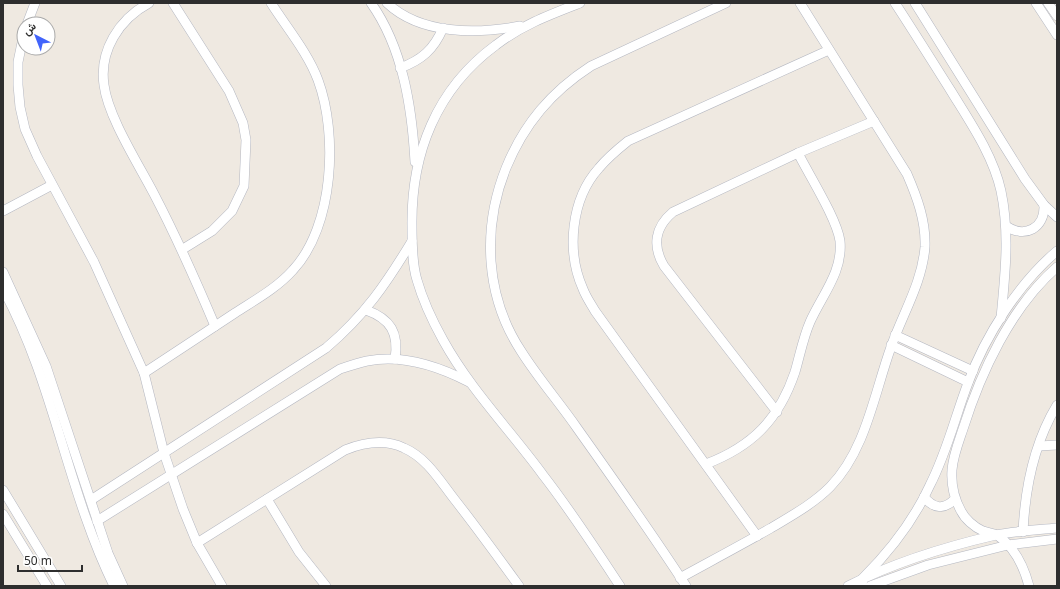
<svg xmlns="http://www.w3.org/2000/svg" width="1060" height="589" font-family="'Noto Sans',Vazirmatn,sans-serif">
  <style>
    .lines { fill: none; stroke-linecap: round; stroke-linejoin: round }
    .minor-casing { stroke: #b4b7c1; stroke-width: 10 }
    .minor { stroke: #fff; stroke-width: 9 }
  </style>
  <rect width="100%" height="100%" fill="#efe9e1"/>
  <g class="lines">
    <g class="minor-casing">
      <g id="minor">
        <path d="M149,3C119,19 99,51 104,85C108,117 139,165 154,194C177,238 196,281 215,326"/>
        <polyline points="173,3 229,91 243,123 246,140 244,186 232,211 212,231 183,249"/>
        <path d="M371,3C403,48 412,108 415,162"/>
        <path d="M387,3C421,35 477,34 520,26"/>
        <path d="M580,3C549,15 522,25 496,45C436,89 411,154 412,226C412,243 412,264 417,280C423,301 433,322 443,340C470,389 510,430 543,475C571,511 595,548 620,586"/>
        <path d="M895,3C914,32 932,61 951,91C970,122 993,155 1001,191C1010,234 1005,275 1001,318"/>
        <polyline points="915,3 1025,179 1044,205 1057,217"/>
        <polyline points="1036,3 1057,35"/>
        <polyline points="1048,3 1057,16"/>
        <polyline points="27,24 35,3"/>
        <polyline points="24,33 18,62 18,85 20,107 25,129 37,156 94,262 144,373 164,453 183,509 197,543 222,586"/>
        <path d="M400,68C422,60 434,49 443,28"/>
        <polyline points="3,211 52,185"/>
        <path d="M1006,226C1025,239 1045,228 1044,205"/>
        <polyline points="3,272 46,366 108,553 123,586"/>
        <path d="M3,289C54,382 67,491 114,586"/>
        <path d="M366,310C391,319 399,333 395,359"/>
        <polyline points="895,335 973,371"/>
        <polyline points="891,345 968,382"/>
        <path d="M144,373C174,353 205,333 235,313C255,300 277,288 293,270C334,226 338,134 318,80C308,53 287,28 271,3"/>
        <path d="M777,412L664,266C652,246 655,227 673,212L798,153L874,121"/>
        <polyline points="1039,446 1057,445"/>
        <path d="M706,464C753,446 779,419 795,372C800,355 803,338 810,322C822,295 843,272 840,241C837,219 809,175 798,153"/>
        <polyline points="3,490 61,586"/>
        <path d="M924,497C934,509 944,510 955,499"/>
        <polyline points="267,499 299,552 326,586"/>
        <path d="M91,500L326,348C365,315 386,284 412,241"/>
        <polyline points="3,514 47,586"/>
        <path d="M97,521L340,369C349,366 358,363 367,361C402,354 438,366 469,382"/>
        <path d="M1023,532C1025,489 1034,443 1057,405"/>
        <path d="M757,536L595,311C591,304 586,297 583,289C566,251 571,199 599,168C608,157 618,149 628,141L829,50"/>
        <path d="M197,543L345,450C365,442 385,439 404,448C427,458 440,481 455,500C477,528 498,557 519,586"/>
        <path d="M680,578C711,561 741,545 771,528C791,516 813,504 830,487C866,450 874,394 891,347C903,313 922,283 925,247C926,221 917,197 907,174L800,3"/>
        <path d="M686,586C651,532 614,480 577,428C559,402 538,378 521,351C485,296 482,228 506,168C524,124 551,92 591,66L726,3"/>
        <path d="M848,586C895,562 944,547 996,535C1014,531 1038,530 1057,528"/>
        <path d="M862,586L863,578C890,551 914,520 930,485C947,452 955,417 968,383C985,336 1019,283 1057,251"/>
        <polyline points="870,586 928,565 1008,545 1057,539"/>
        <path d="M1029,586C1024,567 1015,547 997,535C993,533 988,533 983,531C974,527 965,519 961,511C954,498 951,484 952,470C953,456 959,441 963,429C981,372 1011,307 1057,267"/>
      </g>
    </g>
    <use href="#minor" class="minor"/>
  </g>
  <rect width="1060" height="589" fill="none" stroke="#2e2e2e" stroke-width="8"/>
  <g transform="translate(36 36) rotate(318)"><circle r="19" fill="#ffffff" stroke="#ababab"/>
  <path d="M0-3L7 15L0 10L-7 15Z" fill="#4264fb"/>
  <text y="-6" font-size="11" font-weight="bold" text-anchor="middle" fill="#2e2e2e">ش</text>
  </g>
  <path d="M18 565v6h64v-6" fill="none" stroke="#2e2e2e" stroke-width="2"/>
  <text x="24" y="565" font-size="12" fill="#2e2e2e" stroke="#ffffff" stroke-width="3" paint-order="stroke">50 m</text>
</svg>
